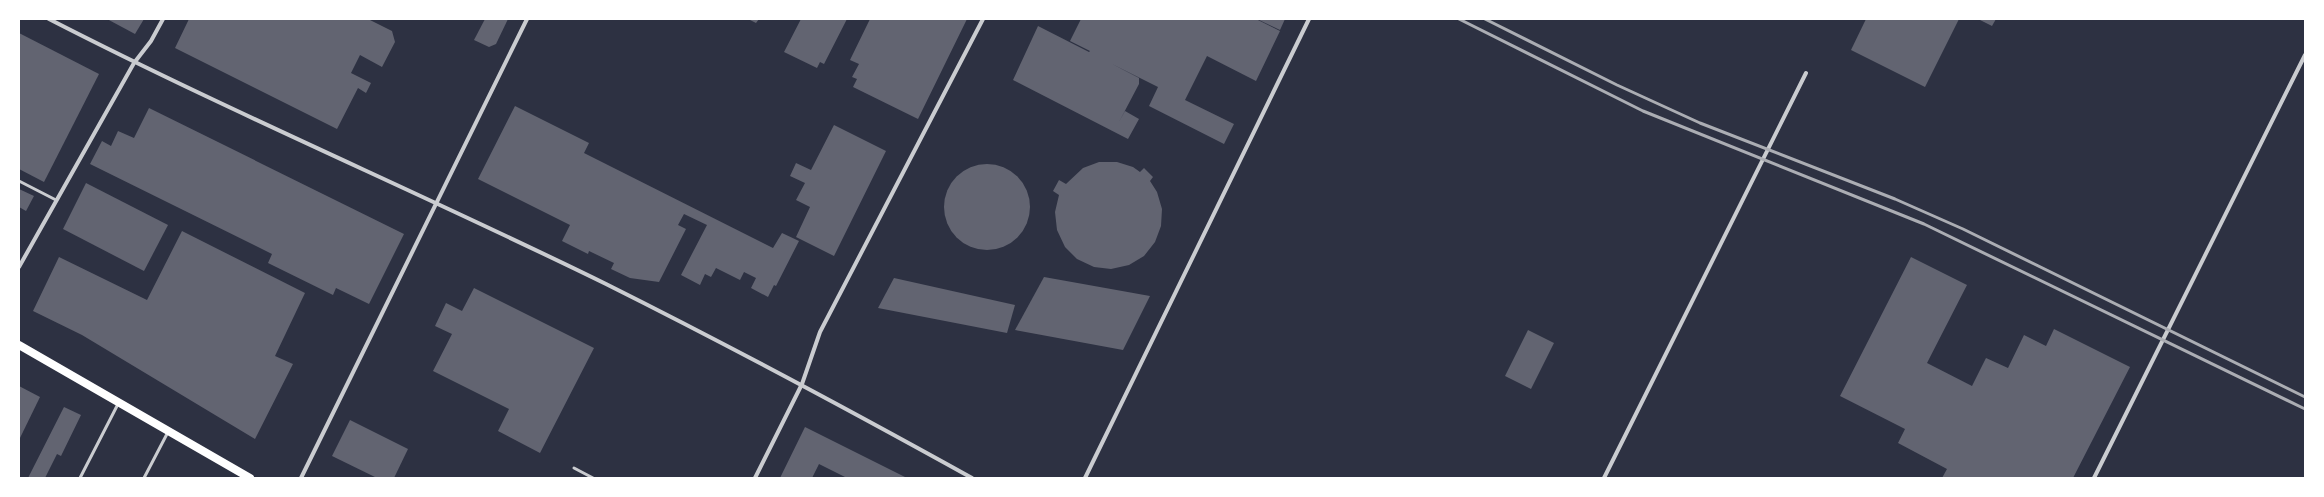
<svg xmlns="http://www.w3.org/2000/svg" width="2324" height="497" font-family="'PT Sans Narrow',sans-serif">
  <style>
    .building { fill: #626471 }
    .lines { fill: none; stroke-linecap: round; stroke-linejoin: round }
    .service { stroke: #caccd0; stroke-width: 3 }
    .minor { stroke: #caccd0; stroke-width: 4 }
    .secondary { stroke: #fff; stroke-width: 8 }
    .rail { stroke: #abadb3; stroke-width: 3 }
  </style>
  <rect width="100%" height="100%" fill="#2d3142"/>
  <g class="building">
    <polygon points="107,19 144,19 135,34"/>
    <polygon points="189,19 368,19 392,31 395,42 382,67 360,55 351,73 371,83 366,93 358,88 337,129 175,48"/>
    <polygon points="485,19 508,19 496,44 489,47 474,40"/>
    <polygon points="748,19 759,19 756,23"/>
    <polygon points="801,19 847,19 824,64 820,62 817,68 784,52"/>
    <polygon points="870,19 967,19 918,119 853,87 857,79 852,77 859,64 850,60"/>
    <polygon points="1081,19 1256,19 1280,31 1256,81 1207,56 1185,100 1234,124 1224,144 1149,106 1158,87 1112,64 1139,78 1139,84 1119,122 1125,111 1139,119 1128,139 1013,80 1038,26 1089,52 1090,51 1070,41"/>
    <polygon points="1257,19 1285,19 1280,30"/>
    <polygon points="1866,19 1959,19 1925,87 1851,50"/>
    <polygon points="1978,19 1996,19 1992,26"/>
    <polygon points="19,33 99,74 44,182 19,169"/>
    <polygon points="515,106 589,143 584,153 773,248 782,233 799,241 776,286 774,285 768,297 751,288 756,278 744,272 740,280 716,268 711,277 705,274 700,285 681,275 707,225 684,214 678,225 686,229 659,282 630,278 611,269 614,263 589,251 588,254 562,241 570,225 478,179"/>
    <polygon points="149,108 404,234 369,304 336,288 333,295 268,263 272,254 90,164 102,141 111,146 118,131 134,138"/>
    <polygon points="834,125 886,151 834,256 796,237 810,207 796,200 805,183 790,176 796,163 811,170"/>
    <polygon points="1099,162 1117,162 1133,167 1140,172 1144,168 1153,177 1150,181 1157,192 1162,209 1161,226 1155,242 1144,256 1129,265 1111,269 1094,267 1077,259 1065,247 1057,230 1055,212 1059,195 1053,191 1059,180 1066,184 1083,168"/>
    <circle cx="987" cy="207" r="43"/>
    <polygon points="86,183 168,225 144,271 63,229"/>
    <polygon points="19,189 34,196 26,211 19,207"/>
    <polygon points="182,231 305,293 275,356 293,364 255,439 82,335 33,311 59,257 147,300"/>
    <polygon points="1911,257 1967,285 1927,363 1972,386 1986,358 2008,368 2024,335 2046,346 2054,329 2130,367 2073,478 1942,478 1947,469 1898,443 1905,429 1840,396"/>
    <polygon points="1044,277 1150,296 1123,350 1015,330"/>
    <polygon points="894,278 1015,305 1007,333 878,308"/>
    <polygon points="474,288 594,348 540,453 498,431 509,409 433,371 452,334 435,326 446,303 462,311"/>
    <polygon points="1528,330 1554,343 1531,389 1505,376"/>
    <polygon points="19,386 40,397 19,440"/>
    <polygon points="64,407 81,415 61,456 57,454 45,478 28,478"/>
    <polygon points="350,420 408,449 394,478 377,478 332,456"/>
    <polygon points="805,427 907,478 847,478 819,464 812,478 780,478"/>
  </g>
  <g class="lines">
    <g class="service">
      <polyline points="19,181 56,200"/>
      <polyline points="574,468 593,478"/>
      <polyline points="80,478 118,404"/>
      <polyline points="144,478 168,432"/>
    </g>
    <g class="minor">
      <path d="M49,19C232,113 421,193 606,284C730,346 851,411 972,478"/>
      <polyline points="19,267 134,63 151,41 163,19"/>
      <polyline points="301,478 527,19"/>
      <polyline points="755,478 802,384 820,332 983,19"/>
      <polyline points="1085,478 1309,19"/>
      <polyline points="1604,478 1806,73"/>
      <polyline points="2094,478 2305,55"/>
    </g>
    <polyline class="secondary" points="19,345 250,478"/>
    <g class="rail">
      <polyline points="1459,19 1643,111 1924,224 2305,409"/>
      <polyline points="1485,19 1617,85 1700,123 1895,199 1963,229 2305,397"/>
    </g>
  </g>
  <rect width="2324" height="497" fill="none" stroke="#ffffff" stroke-width="40"/>
</svg>
